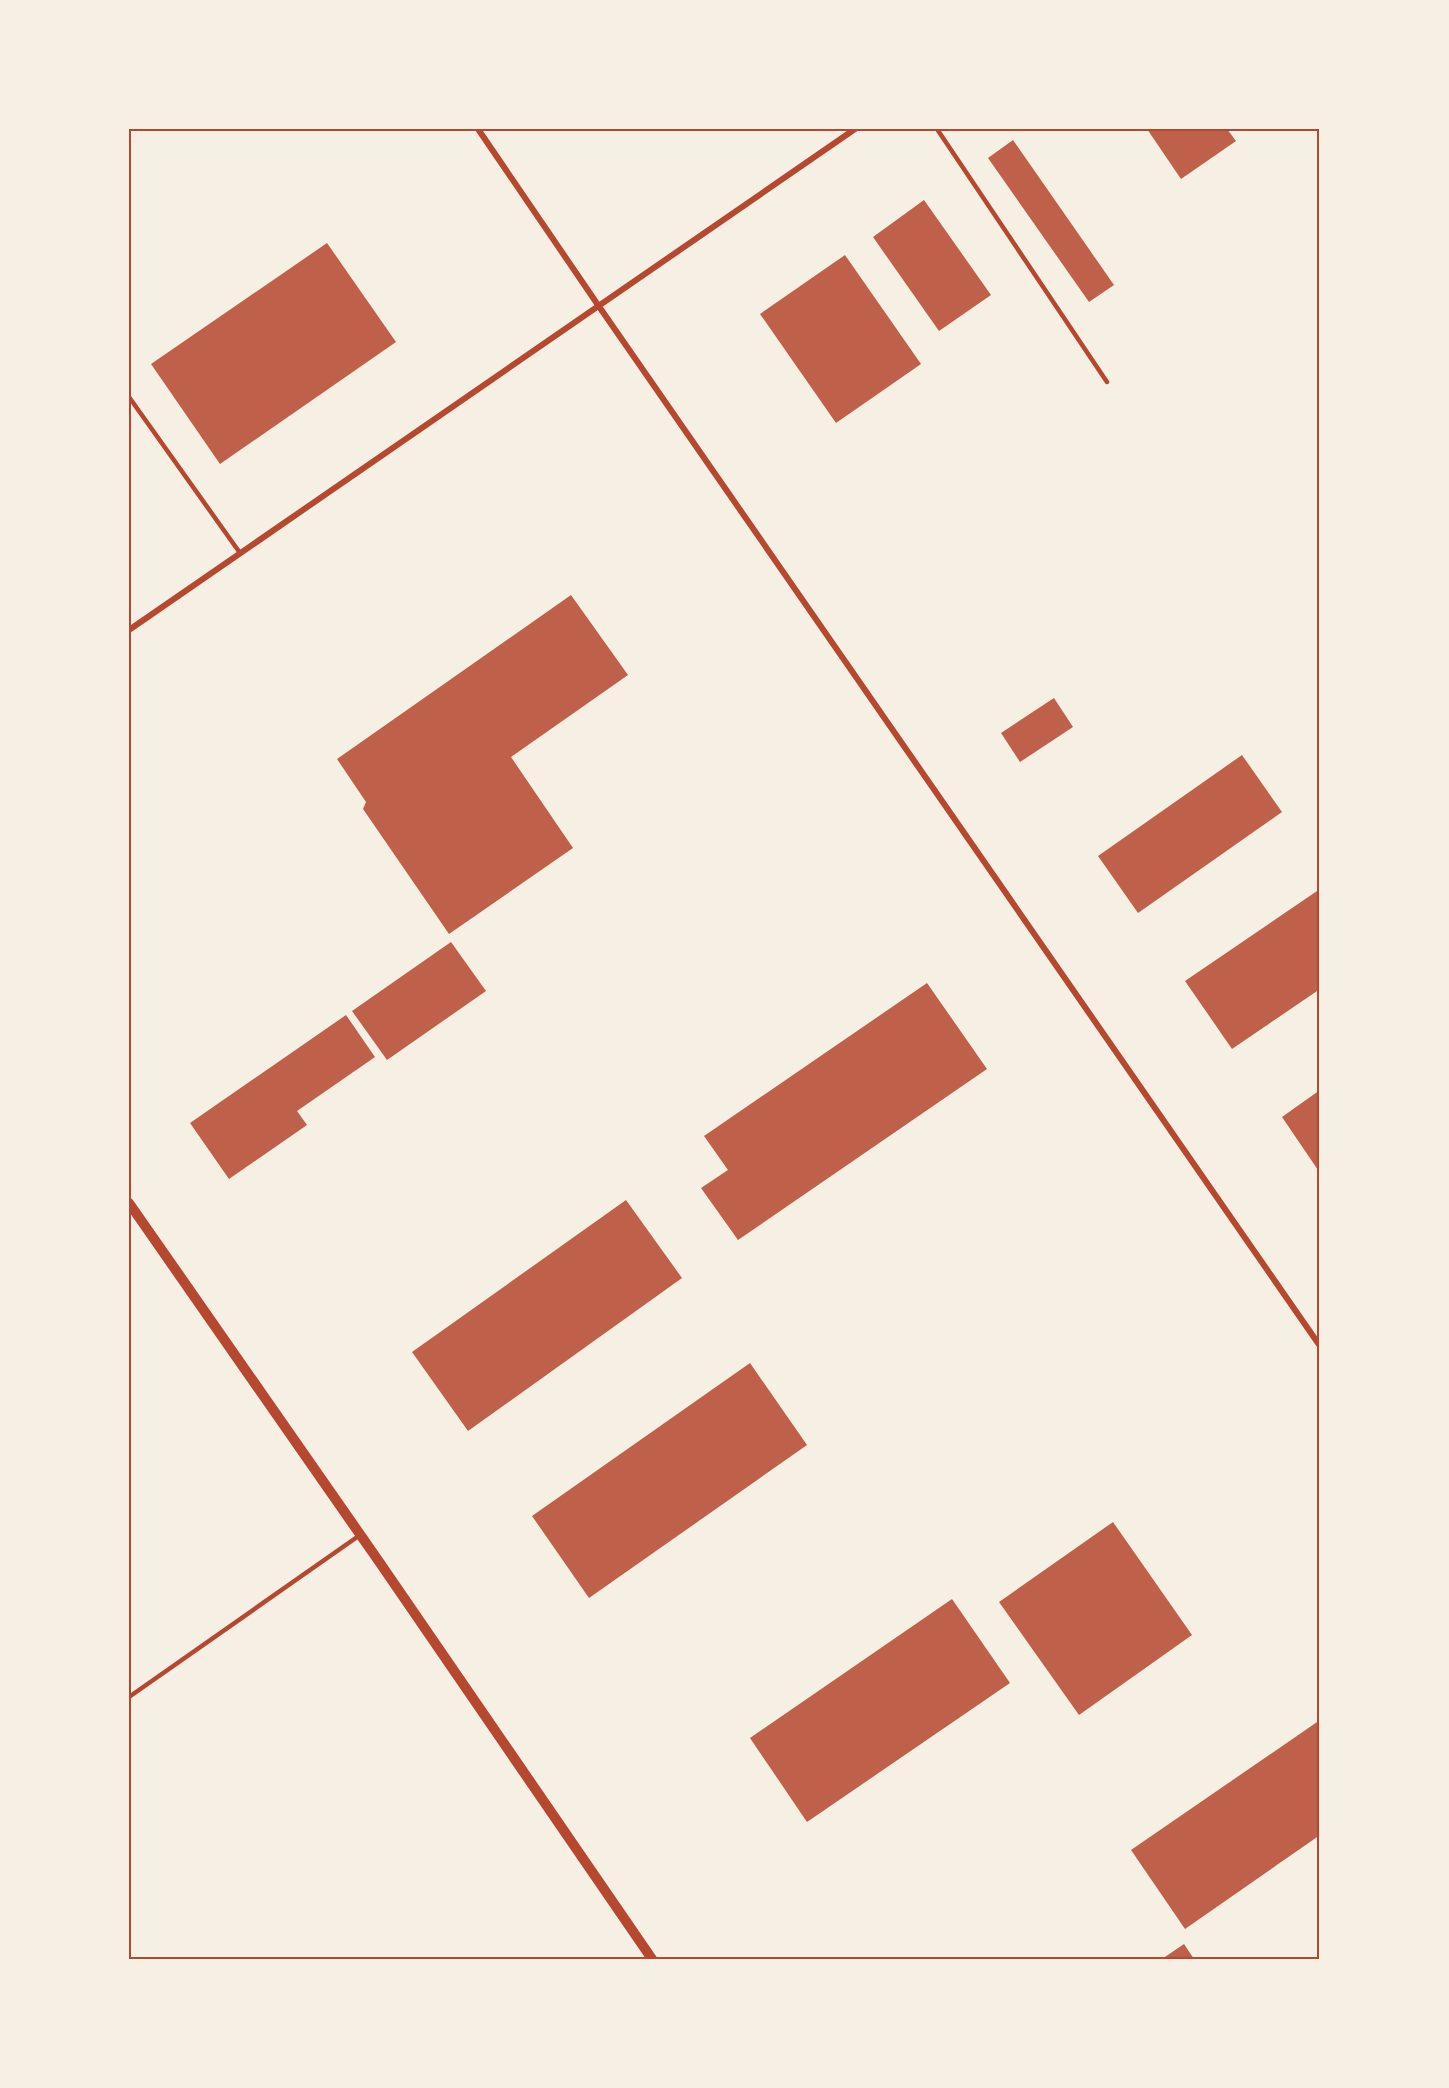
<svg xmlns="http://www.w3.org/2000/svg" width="1449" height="2088" font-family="Montserrat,sans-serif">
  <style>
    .building { fill: #bf614a }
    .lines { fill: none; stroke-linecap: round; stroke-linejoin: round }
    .service { stroke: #b5482f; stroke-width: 4.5 }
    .minor { stroke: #b5482f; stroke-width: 6 }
    .tertiary { stroke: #b5482f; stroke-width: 10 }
    .neatline { fill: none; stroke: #b5482f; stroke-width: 2 }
  </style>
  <rect width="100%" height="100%" fill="#f6efe4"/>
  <g class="building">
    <polygon points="1147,129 1227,129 1236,141 1181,179"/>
    <polygon points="1013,140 1114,285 1089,302 988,158"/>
    <polygon points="924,200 991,295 939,331 873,237"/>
    <polygon points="327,243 396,342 220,464 151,364"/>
    <polygon points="845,255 921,364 836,423 760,314"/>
    <polygon points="571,595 628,675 511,757 573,848 449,934 363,809 366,802 337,759"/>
    <polygon points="1054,698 1073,727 1020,762 1001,733"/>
    <polygon points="1242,755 1282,812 1138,913 1098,856"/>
    <polygon points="1320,889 1320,989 1232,1049 1185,981"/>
    <polygon points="451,942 486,991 387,1060 352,1011"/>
    <polygon points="927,983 987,1069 738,1240 701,1188 728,1170 704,1136"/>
    <polygon points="346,1015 375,1057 297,1111 307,1125 229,1179 190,1123"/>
    <polygon points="1320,1090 1320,1173 1282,1117"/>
    <polygon points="626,1200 682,1278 468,1431 412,1352"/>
    <polygon points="750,1363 807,1445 589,1598 532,1516"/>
    <polygon points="1113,1522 1192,1635 1079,1715 999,1602"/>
    <polygon points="952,1599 1010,1683 807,1822 750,1738"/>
    <polygon points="1320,1720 1320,1835 1185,1929 1131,1850"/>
    <polygon points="1184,1944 1194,1959 1162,1959"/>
  </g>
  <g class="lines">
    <g class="service">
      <polyline points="937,129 1107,382"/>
      <polyline points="129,397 240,553"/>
      <polyline points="129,1697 360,1535"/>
    </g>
    <g class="minor">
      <polyline points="478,129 598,305 1320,1346"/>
      <polyline points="129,630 855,129"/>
    </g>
    <polyline class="tertiary" points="129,1203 380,1563 652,1959"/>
  </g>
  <rect width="1449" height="2088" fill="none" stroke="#f6efe4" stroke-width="261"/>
  <rect x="130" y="130" width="1188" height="1828" class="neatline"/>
</svg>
